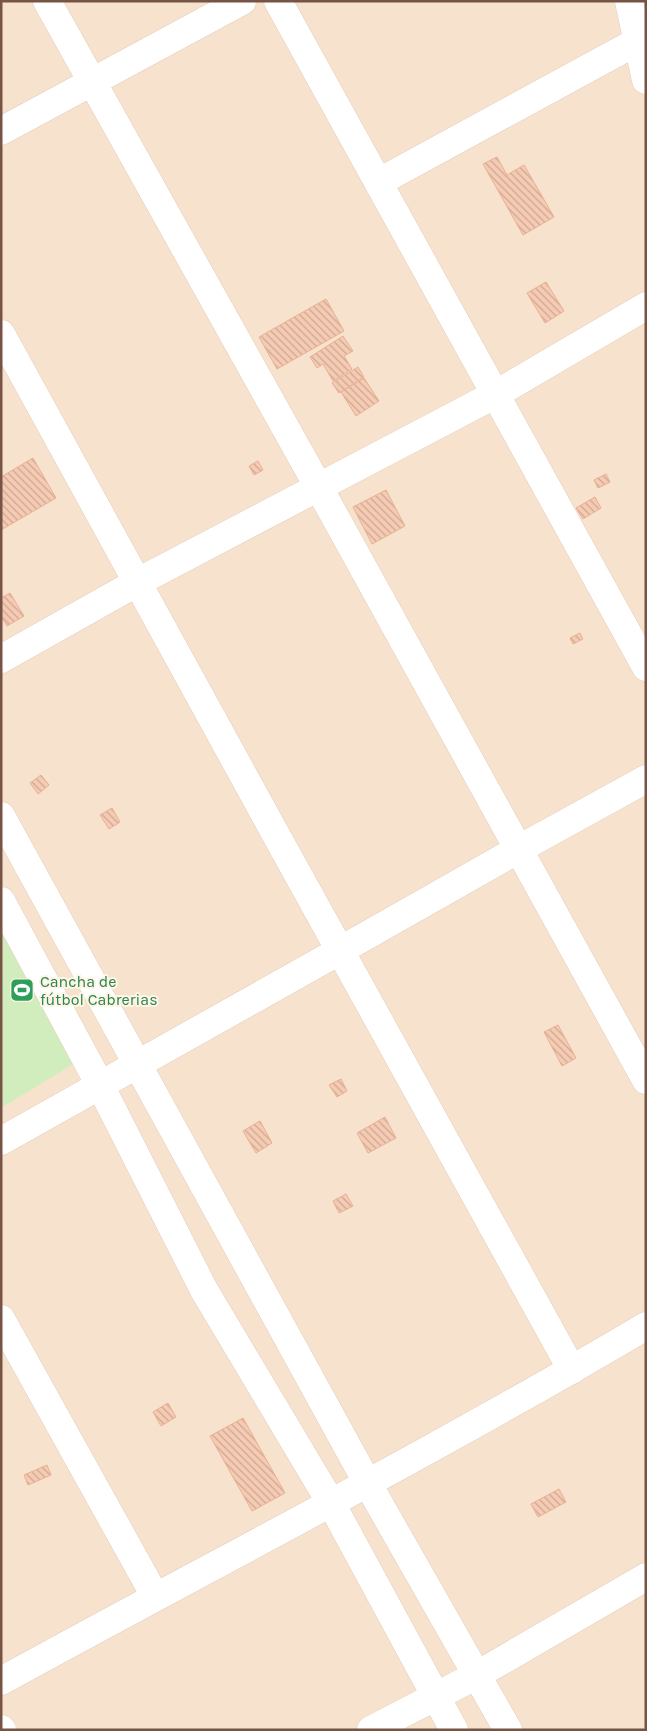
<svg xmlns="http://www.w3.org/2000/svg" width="647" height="1731" font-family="Karla,sans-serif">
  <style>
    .residential { fill: #f7e2cd }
    .park { fill: #d2edbd }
    .building { fill: url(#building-back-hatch); stroke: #eab093 }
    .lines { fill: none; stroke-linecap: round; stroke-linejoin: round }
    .minor-casing { stroke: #e5cebd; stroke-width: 29 }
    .minor { stroke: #fff; stroke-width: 28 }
    .labels { text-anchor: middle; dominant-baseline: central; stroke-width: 4; stroke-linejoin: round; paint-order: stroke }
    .leisure-label { font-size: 16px; fill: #27864d; stroke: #fff5e7; text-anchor: start }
  </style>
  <defs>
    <pattern id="building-back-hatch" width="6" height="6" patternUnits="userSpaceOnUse" patternTransform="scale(1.25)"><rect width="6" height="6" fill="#f6cbb4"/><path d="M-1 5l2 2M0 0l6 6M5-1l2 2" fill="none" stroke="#cca794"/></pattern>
  </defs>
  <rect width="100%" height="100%" fill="#fef1df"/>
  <rect class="residential" x="1" y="1" width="645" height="1729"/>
  <polygon class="park" points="1,924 85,1057 1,1108"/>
  <g class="building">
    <polygon points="497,157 507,175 524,165 554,217 523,235 483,164"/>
    <polygon points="546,282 564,311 545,323 527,293"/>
    <polygon points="326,299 344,331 277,369 259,337"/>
    <polygon points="343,336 353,351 344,356 352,369 333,381 323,364 317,368 310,357"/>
    <polygon points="358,367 364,377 339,393 332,383"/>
    <polygon points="364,378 379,401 356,416 341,392"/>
    <polygon points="33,458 56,498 1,530 1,477"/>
    <polygon points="258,461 263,470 254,475 249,466"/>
    <polygon points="606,474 610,482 598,488 594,480"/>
    <polygon points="386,490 405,526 372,544 353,507"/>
    <polygon points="595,497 601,508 583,519 576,508"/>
    <polygon points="10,593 24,616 7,626 1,616 1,598"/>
    <polygon points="580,633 583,639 573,644 570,638"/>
    <polygon points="41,775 49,785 38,794 30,783"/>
    <polygon points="112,808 120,822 109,829 100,815"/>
    <polygon points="558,1025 576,1058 562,1066 544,1032"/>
    <polygon points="341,1079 347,1091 337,1097 329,1085"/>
    <polygon points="385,1117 396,1138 368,1153 357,1133"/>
    <polygon points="260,1121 272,1143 256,1153 243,1131"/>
    <polygon points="346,1194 353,1206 339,1213 333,1201"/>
    <polygon points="168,1403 176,1417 161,1426 153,1412"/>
    <polygon points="243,1418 285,1493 252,1511 210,1436"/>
    <polygon points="47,1465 51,1475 28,1485 24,1475"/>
    <polygon points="559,1489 566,1502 538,1517 531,1504"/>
  </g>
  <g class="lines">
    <g class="minor-casing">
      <g id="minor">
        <polyline points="47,1 318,486 646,1080"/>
        <polyline points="278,1 646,667"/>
        <polyline points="629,1 646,80"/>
        <polyline points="1,131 242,1"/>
        <polyline points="379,182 638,41"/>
        <path d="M1,334C189,681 382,1024 572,1370"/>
        <polyline points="1,659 136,583 496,394 646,306"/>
        <polyline points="1,816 368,1484 508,1730"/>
        <polyline points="1,901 100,1085 204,1290 331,1503 454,1730"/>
        <polyline points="1,1141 341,950 519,849 646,779"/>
        <polyline points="1,1319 155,1596"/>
        <path d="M1,1681C216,1563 435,1451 646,1326"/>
        <polyline points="1,1729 2,1730"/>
        <polyline points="371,1730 477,1675 646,1577"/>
      </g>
    </g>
    <use href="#minor" class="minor"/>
  </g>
  <defs>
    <g id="stadium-square" transform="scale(1.25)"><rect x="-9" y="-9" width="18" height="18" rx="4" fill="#2e9e5b" stroke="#fff5e7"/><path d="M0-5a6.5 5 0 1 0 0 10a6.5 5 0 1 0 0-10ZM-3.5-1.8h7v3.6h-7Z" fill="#fff"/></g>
  </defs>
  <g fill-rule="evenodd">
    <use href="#stadium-square" x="22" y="990"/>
  </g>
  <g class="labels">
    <g class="leisure-label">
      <text x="40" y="981">Cancha de<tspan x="40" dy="18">fútbol Cabrerias</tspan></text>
    </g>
  </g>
  <rect width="647" height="1731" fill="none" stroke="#775445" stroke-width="5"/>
</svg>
